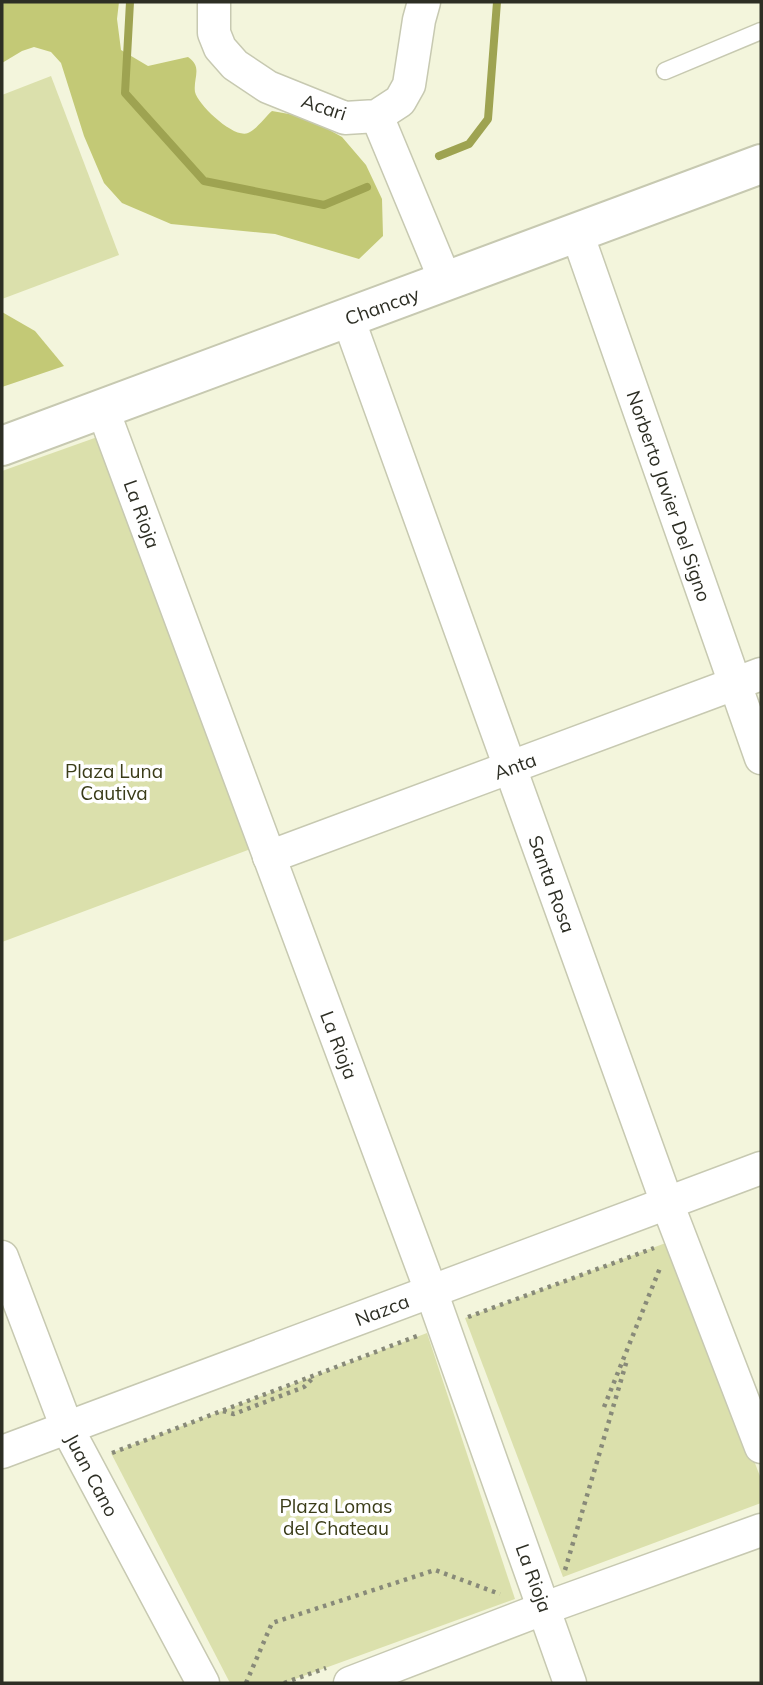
<svg xmlns="http://www.w3.org/2000/svg" width="763" height="1685" font-family="Mulish,sans-serif">
  <style>
    .green { fill: #dbe0ac }
    .forest { fill: #c3c976 }
    .lines { fill: none; stroke-linecap: round; stroke-linejoin: round }
    .stream { stroke: #9ea351; stroke-width: 8 }
    .lane-casing { stroke: #c7c9b1; stroke-width: 19 }
    .street-casing { stroke: #c7c9b1; stroke-width: 35 }
    .secondary-casing { stroke: #c7c9b1; stroke-width: 42 }
    .path { stroke: #888a79; stroke-width: 4.5; stroke-dasharray: 3.5 5; stroke-linecap: butt }
    .lane { stroke: #fff; stroke-width: 16 }
    .street { stroke: #fff; stroke-width: 32 }
    .secondary { stroke: #fff; stroke-width: 38 }
    .labels { text-anchor: middle; dominant-baseline: central; stroke-width: 7; stroke-linejoin: round; paint-order: stroke }
    .street-label { font-size: 19px; fill: #2d2e24; stroke: #fff }
    .park-label { font-size: 19px; fill: #3a3c18; stroke: #fff }
  </style>
  <rect width="100%" height="100%" fill="#f3f5dc"/>
  <g class="green">
    <polygon points="51,76 119,255 2,299 2,95"/>
    <polygon points="103,435 256,847 2,942 2,471"/>
    <polygon points="671,1241 761,1479 761,1503 563,1577 465,1318"/>
    <polygon points="427,1333 515,1599 284,1683 230,1683 111,1453"/>
  </g>
  <g class="forest">
    <path d="M2,2H119L117,19L121,50L148,66L188,57C203,67 193,78 195,92C198,105 234,139 248,133C256,130 265,117 272,111L306,117L342,137L366,165L382,199L383,236L359,259L275,234L171,224L122,203L104,183L84,136L61,63L51,52L34,47L22,51L2,63Z"/>
    <polygon points="2,312 35,331 64,366 2,387"/>
  </g>
  <g class="lines">
    <g class="stream">
      <polyline points="130,2 125,93 204,181 324,205 367,187"/>
      <polyline points="439,156 469,144 488,119 497,2"/>
    </g>
    <g class="lane-casing">
      <polyline id="lane" points="665,71 761,31"/>
    </g>
    <g class="street-casing">
      <g id="street">
        <polyline points="214,2 214,33 220,48 235,65 268,87 345,118 377,116 400,101 409,85 419,20 424,2"/>
        <polyline points="377,116 446,282"/>
        <polyline points="577,233 761,758"/>
        <polyline points="348,318 667,1203 761,1447"/>
        <polyline points="103,410 431,1291 570,1683"/>
        <polyline points="269,857 761,674"/>
        <polyline points="2,1257 67,1428 203,1683"/>
        <polyline points="2,1452 761,1168"/>
        <polyline points="350,1683 545,1608 761,1530"/>
      </g>
    </g>
    <g class="secondary-casing">
      <polyline id="secondary" points="2,446 761,164"/>
    </g>
    <g class="path">
      <polyline points="468,1317 654,1248"/>
      <polyline points="604,1407 660,1268"/>
      <polyline points="223,1411 234,1414 304,1387 313,1378"/>
      <polyline points="112,1453 417,1336"/>
      <polyline points="565,1570 627,1360"/>
      <polyline points="246,1683 272,1623 435,1570 500,1594"/>
      <polyline points="284,1683 326,1668"/>
    </g>
    <use href="#lane" class="lane"/>
    <use href="#street" class="street"/>
    <use href="#secondary" class="secondary"/>
  </g>
  <g class="labels">
    <g class="street-label">
      <text transform="translate(324 107) rotate(18)">Acari</text>
      <text transform="translate(382 306) rotate(-20)">Chancay</text>
      <text transform="translate(669 496) rotate(71)">Norberto Javier Del Signo</text>
      <text transform="translate(142 514) rotate(70)">La Rioja</text>
      <text transform="translate(515 766) rotate(-20)">Anta</text>
      <text transform="translate(552 884) rotate(70)">Santa Rosa</text>
      <text transform="translate(339 1045) rotate(69)">La Rioja</text>
      <text transform="translate(382 1310) rotate(-21)">Nazca</text>
      <text transform="translate(92 1475) rotate(62)">Juan Cano</text>
      <text transform="translate(534 1578) rotate(70)">La Rioja</text>
    </g>
    <g class="park-label">
      <text x="114" y="771">Plaza Luna<tspan x="114" dy="22">Cautiva</tspan></text>
      <text x="336" y="1506">Plaza Lomas<tspan x="336" dy="22">del Chateau</tspan></text>
    </g>
  </g>
  <rect width="763" height="1685" fill="none" stroke="#2d2e24" stroke-width="7"/>
</svg>
